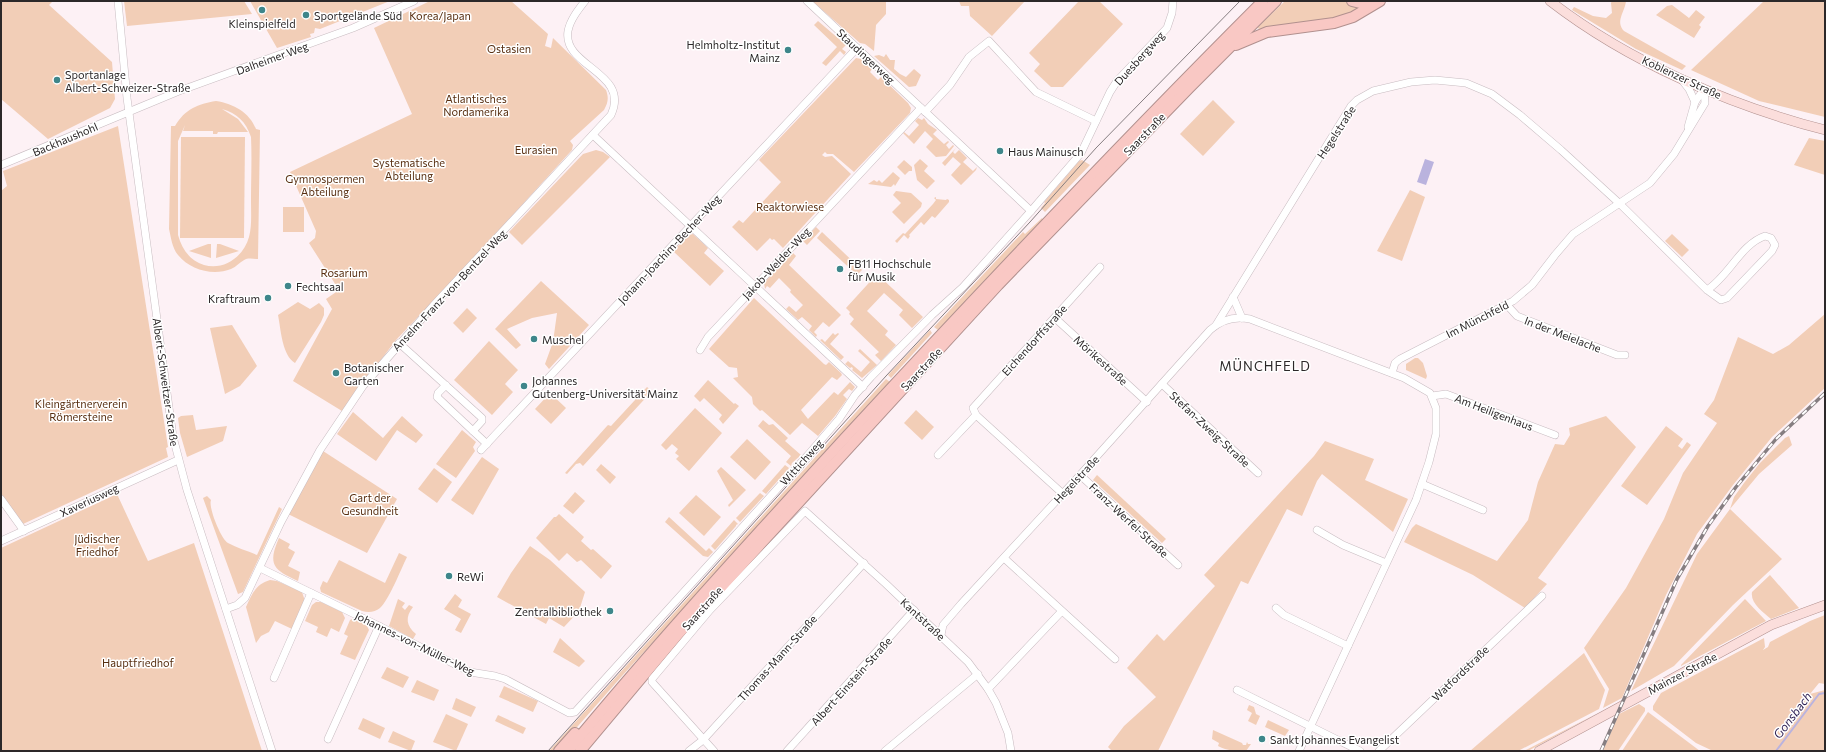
<svg xmlns="http://www.w3.org/2000/svg" width="1826" height="752" font-family="Commissioner,sans-serif">
  <style>
    .green { fill: #f2ceb7; fill-rule: evenodd }
    .water { fill: #bab3de }
    .lines { fill: none; stroke-linecap: round; stroke-linejoin: round }
    .stream { stroke: #bab3de; stroke-width: 2 }
    .minor-casing { stroke: #c8bcc1; stroke-width: 8 }
    .major-casing { stroke: #b1908e; stroke-width: 10 }
    .highway-casing { stroke: #b1908e; stroke-width: 12 }
    .minor { stroke: #fff; stroke-width: 7 }
    .major { stroke: #fbdedc; stroke-width: 9 }
    .highway { stroke: #f9c8c4; stroke-width: 10 }
    .tram { stroke: #867e81; stroke-width: 1 }
    .rail-casing { stroke: #867e81; stroke-width: 3.5 }
    .rail { stroke: #fff; stroke-width: 2; stroke-dasharray: 6; stroke-linecap: butt }
    .poi-dot { fill: #3e868a; stroke: #fff; stroke-width: 1.5 }
    .labels { text-anchor: middle; dominant-baseline: central; stroke-width: 3; stroke-linejoin: round; paint-order: stroke }
    .poi-label { font-size: 11px; fill: #2c2829; stroke: #fff; text-anchor: start }
    .park-label { font-size: 11px; fill: #582f11; stroke: #fff }
    .street-label { font-size: 11px; fill: #2c2829; stroke: #fff }
    .water-label { font-size: 12px; font-style: italic; fill: #2b1d51; stroke: #fff }
    .quarter-label { font-size: 13px; letter-spacing: 1px; fill: #2c2829; stroke: #fff }
  </style>
  <rect width="100%" height="100%" fill="#fdf1f5"/>
  <g class="green">
    <polygon points="1,1 53,1 49,5 112,62 115,99 110,108 48,139 1,99"/>
    <polygon points="124,1 244,1 252,14 127,26"/>
    <polygon points="250,1 390,1 320,29 315,28 314,33 310,34 311,37 277,48"/>
    <path d="M430,1H511L548,34L545,46L551,48L553,38L606,90C609,98 608,103 604,110L570,141L573,145L572,150L460,273L396,340L342,411L293,381L332,309L326,299L339,290L309,243L315,238L316,231L290,172L412,114L374,28Z"/>
    <polygon points="812,1 899,1 886,2 886,14 876,25 874,51 865,44 860,43"/>
    <polygon points="959,1 1025,1 992,36 970,16 969,6 961,6"/>
    <polygon points="1079,1 1099,1 1123,24 1063,87 1051,87 1034,71 1040,64 1029,53"/>
    <path d="M1285,1H1345L1361,7C1331,23 1297,25 1263,30L1257,28Z"/>
    <path d="M1612,1H1626C1625,12 1615,21 1624,31L1686,66L1682,70L1636,49L1572,10L1574,7L1593,16L1606,18L1612,13L1611,3Z"/>
    <polygon points="1764,1 1825,1 1825,117 1759,101 1691,70"/>
    <polygon points="1672,5 1689,18 1696,10 1705,17 1699,25 1701,27 1694,38 1656,15 1667,6"/>
    <polygon points="818,21 846,45 842,49 846,52 844,55 840,51 826,66 822,63 837,47 814,25"/>
    <polygon points="886,54 890,60 895,60 894,69 900,74 906,77 914,69 921,75 916,86 909,87 874,56 879,55 884,57"/>
    <polygon points="856,58 861,59 872,69 870,72 878,80 881,77 908,103 911,108 910,113 854,172 833,154 827,154 825,152 822,155 825,157 832,156 851,174 783,248 774,239 772,240 770,238 757,251 732,227 739,220 743,223 781,182 759,160"/>
    <polygon points="1213,100 1235,122 1203,156 1180,134"/>
    <path d="M216,101C234,104 249,112 256,129L260,130L258,259C255,259 250,258 246,259C241,261 236,267 231,269C213,276 190,270 178,255C172,248 171,237 169,229L171,126H175C185,109 198,104 216,101ZM222,109C237,113 246,122 251,137C252,158 251,180 251,201C251,213 252,226 249,237C244,256 224,271 204,265C189,260 182,249 178,235V141L185,125L183,131H213V134H217L218,132H248L238,119Z"/>
    <polygon points="918,118 922,120 924,118 928,124 937,130 933,134 944,144 948,141 949,142 946,145 949,149 953,145 954,146 946,156 936,157 926,147 933,139 925,131 914,144 903,133 904,132 909,136 919,125 915,121"/>
    <polygon points="118,126 168,447 166,448 168,457 23,524 1,495 1,191 7,186 3,171"/>
    <polygon points="181,137 245,137 244,238 180,238"/>
    <polygon points="1809,138 1825,141 1825,175 1794,165"/>
    <polygon points="956,148 953,152 955,154 959,150 967,158 963,162 973,171 977,167 976,170 961,185 951,175 961,164 953,157 945,166 942,163"/>
    <polygon points="596,150 603,152 610,157 522,245 509,232 583,154"/>
    <polygon points="920,159 928,166 924,171 935,181 927,189 917,180 914,165"/>
    <polygon points="904,160 912,167 912,171 909,171 905,175 897,167"/>
    <polygon points="1082,160 1090,165 1045,212 1041,208 1045,203 1044,202 1079,161"/>
    <polygon points="893,172 900,178 895,186 894,184 891,187 868,184 874,180 877,182 879,180 882,183"/>
    <polygon points="1410,190 1425,197 1402,261 1377,251"/>
    <polygon points="896,191 911,193 922,203 921,207 904,224 892,212 901,203 893,195"/>
    <polygon points="936,197 936,199 946,200 947,199 949,200 949,202 935,218 932,216 924,225 921,222 909,235 910,236 908,239 904,235 897,243 895,241 903,233 905,234 933,204 936,200 934,198"/>
    <rect x="283" y="207" width="21" height="25"/>
    <polygon points="1042,218 1043,220 938,330 934,327 1023,232 1025,234"/>
    <polygon points="816,227 820,231 807,245 803,241"/>
    <polygon points="822,232 862,270 857,275 817,238"/>
    <polygon points="693,234 708,248 704,253 724,271 710,286 673,251 689,235"/>
    <polygon points="1672,234 1689,250 1682,257 1665,241"/>
    <polygon points="208,244 211,244 211,258 189,251"/>
    <polygon points="217,244 220,244 239,251 216,258"/>
    <polygon points="792,252 796,256 789,265 841,315 829,327 823,322 814,332 817,335 816,337 809,330 812,326 802,317 798,320 786,309 789,306 796,312 803,305 790,292 791,290 779,278 770,288 767,286 765,289 764,283"/>
    <polygon points="877,274 923,317 912,328 899,315 903,310 884,293 867,311 888,331 885,335 896,345 881,361 875,355 879,352 850,324 854,319 849,314 850,312 846,308"/>
    <polygon points="541,281 589,325 549,369 545,364 553,342 557,313 532,318 507,329 521,345 516,349 495,329"/>
    <polygon points="754,298 824,364 826,365 829,362 841,373 842,375 837,380 832,377 801,410 808,419 834,392 838,395 850,382 855,387 852,391 849,389 843,395 847,399 835,416 818,436 802,423 790,435 762,410 760,411 753,404 752,397 733,378 738,377 737,368 729,367 709,349"/>
    <path d="M298,302L310,309L319,303L324,308V315L321,322L295,363C282,355 281,330 278,315Z"/>
    <polygon points="467,308 477,318 463,333 453,323"/>
    <polygon points="1825,314 1825,388 1772,437 1733,485 1697,534 1666,595 1622,698 1603,708 1609,689 1584,648 1626,588 1664,519 1683,473 1717,423 1704,414 1714,400 1738,337 1773,354 1789,345"/>
    <polygon points="232,325 257,366 240,386 225,394 210,328"/>
    <polygon points="930,330 932,333 891,378 888,375"/>
    <polygon points="833,333 835,335 838,333 839,334 830,344 844,357 841,360 820,340 822,339 825,342"/>
    <polygon points="489,341 518,370 505,384 513,392 492,415 454,380"/>
    <polygon points="860,349 877,365 862,378 852,370 853,369 852,367 850,368 845,364 848,361 861,372 870,362 858,351"/>
    <polygon points="1415,358 1418,358 1423,363 1427,376 1426,379 1406,370 1406,364"/>
    <polygon points="886,379 890,382 622,676 556,751 549,751"/>
    <polygon points="708,380 734,404 735,403 739,406 723,424 719,419 722,415 704,398 700,402 694,396"/>
    <polygon points="647,387 652,391 583,466 580,463 576,464 567,474 565,473 607,426 608,425 611,426"/>
    <polygon points="550,393 566,408 551,424 535,409"/>
    <polygon points="695,408 722,433 689,471 676,459 679,456 675,453 678,449 672,444 666,450 661,445"/>
    <polygon points="916,410 934,427 922,440 904,423"/>
    <polygon points="353,412 383,438 402,416 423,435 416,443 397,430 376,461 337,434"/>
    <polygon points="193,415 196,430 227,426 223,441 187,457 180,433 178,418 181,416"/>
    <polygon points="1606,416 1636,447 1538,578 1547,584 1525,608 1473,575 1404,542 1412,528 1416,524 1497,561 1528,520 1538,482 1555,444 1564,445 1570,435 1569,428"/>
    <polygon points="763,420 769,425 773,424 788,438 785,441 801,455 792,463 791,466 786,462 791,456 758,426"/>
    <polygon points="1666,426 1683,439 1678,446 1682,449 1687,442 1691,445 1647,505 1621,486"/>
    <polygon points="462,430 476,442 473,447 475,451 456,478 436,464"/>
    <polygon points="1789,436 1792,445 1759,474 1730,509 1782,559 1733,605 1674,666 1631,691 1697,554 1730,509 1734,497 1744,483 1760,463 1785,438"/>
    <polygon points="747,439 771,462 755,480 730,457"/>
    <polygon points="1325,441 1374,459 1365,480 1408,499 1393,532 1322,474 1317,481 1302,516 1287,509 1248,584 1241,581 1158,751 1112,751 1108,747 1124,726 1156,697 1127,668 1157,634 1164,641 1215,586 1204,575 1314,456"/>
    <polygon points="323,451 397,499 367,553 288,514"/>
    <polygon points="482,457 499,469 473,515 451,500"/>
    <polygon points="601,464 616,477 610,484 596,470"/>
    <polygon points="785,465 789,468 766,494 762,491"/>
    <polygon points="721,467 746,490 729,507 728,505 733,500 717,471"/>
    <polygon points="434,468 452,482 437,503 418,489"/>
    <polygon points="1097,475 1166,539 1162,543 1093,480"/>
    <polygon points="575,492 585,501 573,514 563,506"/>
    <polygon points="760,493 764,496 740,522 736,518"/>
    <polygon points="117,494 148,561 194,543 262,751 1,751 1,548"/>
    <polygon points="696,495 721,517 704,536 679,513"/>
    <path d="M207,496L211,500C208,507 221,539 228,543C237,548 248,551 257,555L279,507L282,509L243,592L238,594L203,498Z"/>
    <polygon points="559,514 584,537 581,541 591,550 593,549 612,566 601,579 581,560 577,562 567,553 559,561 536,538 554,517 556,517"/>
    <polygon points="669,517 706,551 709,548 713,552 708,557 703,556 665,522"/>
    <polygon points="734,520 738,524 736,525 736,526 715,550 711,546"/>
    <path d="M279,538L290,544L288,548L295,552L288,566L300,572L298,581C274,570 267,565 279,538Z"/>
    <polygon points="530,546 550,560 585,592 579,611 564,627 549,618 546,624 497,597 511,573"/>
    <path d="M399,553L407,557C401,569 389,600 380,608C375,612 369,613 362,611L321,592L320,588L323,581L327,583L339,560L385,583Z"/>
    <path d="M1770,575L1799,608L1771,619C1763,612 1750,603 1752,592Z"/>
    <path d="M270,580L277,581L302,592L305,601L292,629L275,621L269,632L261,636L256,643L246,607C252,594 256,584 270,580Z"/>
    <polygon points="455,594 462,600 458,607 471,614 461,633 455,630 461,619 444,609"/>
    <path d="M398,599L405,603L402,607L405,610L409,605L413,607C405,617 406,626 416,634L413,639L389,626Z"/>
    <polygon points="1745,599 1766,621 1681,666 1681,665"/>
    <polygon points="316,602 321,602 342,612 345,618 339,632 331,628 327,637 316,632 318,627 305,621 312,605"/>
    <polygon points="1825,615 1825,684 1819,683 1810,694 1825,690 1825,751 1713,751 1696,743 1653,710 1653,706 1661,693 1764,638 1765,647 1763,650 1768,647 1770,642 1810,621"/>
    <polygon points="355,618 366,624 369,630 355,660 340,654 348,636 344,634 350,620"/>
    <polygon points="560,638 585,661 579,667 553,652"/>
    <polygon points="1584,653 1605,690 1599,709 1518,751 1470,751"/>
    <polygon points="387,667 409,677 403,688 381,678"/>
    <polygon points="417,680 439,690 434,701 411,692"/>
    <polygon points="504,686 538,701 533,712 499,697"/>
    <polygon points="456,698 476,707 471,717 452,709"/>
    <polygon points="1639,704 1645,708 1645,711 1618,751 1603,751 1619,714"/>
    <polygon points="1249,705 1254,707 1256,714 1260,716 1256,725 1248,721 1252,713 1247,710"/>
    <polygon points="1600,712 1528,751 1524,751"/>
    <polygon points="1648,712 1700,751 1622,751"/>
    <polygon points="446,714 468,724 456,751 433,742"/>
    <polygon points="498,715 526,728 523,734 495,721"/>
    <polygon points="363,718 385,728 380,739 358,729"/>
    <polygon points="1268,720 1289,730 1285,736 1265,727"/>
    <path d="M1213,730L1242,743L1243,745H1246L1247,742L1248,744H1251L1246,751C1235,751 1228,751 1218,746L1219,743L1212,739Z"/>
    <polygon points="393,731 415,741 411,751 388,742"/>
  </g>
  <polygon class="water" points="1425,159 1434,162 1426,185 1417,182"/>
  <g class="lines">
    <polyline class="stream" points="1776,751 1819,694 1825,693"/>
    <g class="minor-casing">
      <g id="minor">
        <polyline points="118,1 127,98 173,437 187,490 272,751"/>
        <polyline points="807,1 1031,211"/>
        <polyline points="1682,80 1689,89 1695,102"/>
        <polyline points="925,112 950,85 969,57 989,41 1036,92 1096,121"/>
        <polyline points="1688,127 1695,102 1704,89"/>
        <polyline points="593,135 863,387"/>
        <polyline points="1,165 179,91 353,28 414,1"/>
        <polyline points="1233,297 1242,318"/>
        <polyline points="1507,305 1517,316 1617,355 1625,355"/>
        <polyline points="1055,318 1147,402"/>
        <path d="M1216,325L1351,106L1357,100L1373,91L1411,82L1435,80L1466,83L1492,94L1520,115L1561,150L1620,204L1707,290L1721,300L1727,298L1772,251L1775,245L1771,238L1765,236C1741,244 1729,276 1707,290"/>
        <polyline points="399,343 482,418 482,421 473,431 437,397 438,393 446,385"/>
        <polyline points="700,350 708,337 921,108"/>
        <polyline points="1392,373 1395,363 1400,359 1513,301 1532,285 1555,255 1573,234 1650,183 1674,154 1705,103 1704,89"/>
        <polyline points="1162,384 1258,473"/>
        <polyline points="1432,396 1446,394 1555,435"/>
        <polyline points="473,431 487,444"/>
        <polyline points="481,450 857,48"/>
        <polyline points="938,455 976,415"/>
        <polyline points="1080,475 1178,565"/>
        <polyline points="1422,484 1483,510"/>
        <polyline points="1063,494 976,415 973,408 1100,267"/>
        <polyline points="1,499 24,531"/>
        <polyline points="1317,530 1343,545 1386,563"/>
        <polyline points="1,541 178,460"/>
        <polyline points="1004,558 1115,659"/>
        <polyline points="260,568 379,626 470,672 495,676 505,679 569,713 575,712 807,456 839,419 855,395 871,377 932,315 963,287 1031,211 1081,153 1110,92 1117,81 1167,28 1172,13 1173,1"/>
        <polyline points="1276,608 1284,615 1348,646"/>
        <path d="M226,609L237,605L245,598L281,522L320,450L363,386L433,306L611,115C631,72 562,67 568,31C570,20 578,10 585,1"/>
        <path d="M941,635L943,625L961,604L1080,475L1210,330C1221,320 1235,316 1250,319L1404,378L1430,393L1436,408V434L1429,462L1416,500L1299,751"/>
        <polyline points="274,678 311,593"/>
        <polyline points="988,689 1061,612"/>
        <polyline points="1237,690 1360,751"/>
        <polyline points="328,739 379,626"/>
        <polyline points="689,751 703,740 864,563"/>
        <polyline points="714,751 652,682 652,679 710,610 805,511 886,584 968,662 988,689 996,703 1008,733 1011,751"/>
        <polyline points="787,751 914,610"/>
        <polyline points="885,751 978,674"/>
        <polyline points="1379,751 1542,596"/>
      </g>
    </g>
    <g class="major-casing">
      <g id="major">
        <path d="M1550,1C1629,62 1729,105 1825,130"/>
        <polyline points="1539,751 1771,625 1825,605"/>
      </g>
    </g>
    <g class="highway-casing">
      <g id="highway">
        <polyline points="1352,1 1360,3 1369,1"/>
        <polyline points="1236,45 1267,32 1334,23 1353,17 1380,1"/>
        <polyline points="559,751 575,733"/>
        <path d="M568,751C656,644 750,542 844,439C981,291 1120,144 1263,1"/>
        <polyline points="580,751 679,633 998,285 1189,88 1276,1"/>
      </g>
    </g>
    <use href="#minor" class="minor"/>
    <use href="#major" class="major"/>
    <use href="#highway" class="highway"/>
    <polyline class="tram" points="548,751 886,376 1030,222 1096,148 1240,1"/>
    <g class="rail-casing">
      <polyline id="rail" points="1601,751 1677,579 1708,526 1736,487 1776,439 1825,393"/>
    </g>
    <use href="#rail" class="rail"/>
  </g>
  <g class="poi-dot">
    <circle cx="262" cy="10" r="4"/>
    <circle cx="306" cy="15" r="4"/>
    <circle cx="788" cy="50" r="4"/>
    <circle cx="57" cy="80" r="4"/>
    <circle cx="1000" cy="151" r="4"/>
    <circle cx="840" cy="269" r="4"/>
    <circle cx="288" cy="286" r="4"/>
    <circle cx="268" cy="298" r="4"/>
    <circle cx="534" cy="339" r="4"/>
    <circle cx="336" cy="373" r="4"/>
    <circle cx="524" cy="386" r="4"/>
    <circle cx="449" cy="576" r="4"/>
    <circle cx="610" cy="611" r="4"/>
    <circle cx="1262" cy="739" r="4"/>
  </g>
  <g class="labels">
    <g class="poi-label">
      <text x="314" y="15">Sportgelände Süd</text>
      <text x="262" y="23" text-anchor="middle">Kleinspielfeld</text>
      <text x="780" y="44" text-anchor="end">Helmholtz-Institut<tspan x="780" dy="13">Mainz</tspan></text>
      <text x="65" y="74">Sportanlage<tspan x="65" dy="13">Albert-Schweizer-Straße</tspan></text>
      <text x="1008" y="151">Haus Mainusch</text>
      <text x="848" y="263">FB11 Hochschule<tspan x="848" dy="13">für Musik</tspan></text>
      <text x="296" y="286">Fechtsaal</text>
      <text x="260" y="298" text-anchor="end">Kraftraum</text>
      <text x="542" y="339">Muschel</text>
      <text x="344" y="367">Botanischer<tspan x="344" dy="13">Garten</tspan></text>
      <text x="532" y="380">Johannes<tspan x="532" dy="13">Gutenberg-Universität Mainz</tspan></text>
      <text x="457" y="576">ReWi</text>
      <text x="602" y="611" text-anchor="end">Zentralbibliothek</text>
      <text x="1270" y="739">Sankt Johannes Evangelist</text>
    </g>
    <g class="park-label">
      <text x="440" y="15">Korea/Japan</text>
      <text x="509" y="48">Ostasien</text>
      <text x="476" y="98">Atlantisches<tspan x="476" dy="13">Nordamerika</tspan></text>
      <text x="536" y="149">Eurasien</text>
      <text x="409" y="162">Systematische<tspan x="409" dy="13">Abteilung</tspan></text>
      <text x="325" y="178">Gymnospermen<tspan x="325" dy="13">Abteilung</tspan></text>
      <text x="790" y="206">Reaktorwiese</text>
      <text x="344" y="272">Rosarium</text>
      <text x="81" y="403">Kleingärtnerverein<tspan x="81" dy="13">Römersteine</tspan></text>
      <text x="370" y="497">Gart der<tspan x="370" dy="13">Gesundheit</tspan></text>
      <text x="97" y="538">Jüdischer<tspan x="97" dy="13">Friedhof</tspan></text>
      <text x="138" y="662">Hauptfriedhof</text>
    </g>
    <g class="street-label">
      <text transform="translate(866 56) rotate(43)">Staudingerweg</text>
      <text transform="translate(272 58) rotate(-20)">Dalheimer Weg</text>
      <text transform="translate(1139 58) rotate(-48)">Duesbergweg</text>
      <text transform="translate(1682 77) rotate(25)">Koblenzer Straße</text>
      <text transform="translate(1336 132) rotate(-57)">Hegelstraße</text>
      <text transform="translate(1144 134) rotate(-46)">Saarstraße</text>
      <text transform="translate(65 139) rotate(-23)">Backhaushohl</text>
      <text transform="translate(669 249) rotate(-47)">Johann-Joachim-Becher-Weg</text>
      <text transform="translate(776 263) rotate(-47)">Jakob-Welder-Weg</text>
      <text transform="translate(449 290) rotate(-47)">Anselm-Franz-von-Bentzel-Weg</text>
      <text transform="translate(1477 319) rotate(-27)">Im Münchfeld</text>
      <text transform="translate(1563 334) rotate(21)">In der Meielache</text>
      <text transform="translate(1034 340) rotate(-48)">Eichendorffstraße</text>
      <text transform="translate(1101 360) rotate(42)">Mörikestraße</text>
      <text transform="translate(921 369) rotate(-47)">Saarstraße</text>
      <text transform="translate(166 382) rotate(82)">Albert-Schweitzer-Straße</text>
      <text transform="translate(1494 412) rotate(21)">Am Heiligenhaus</text>
      <text transform="translate(1210 429) rotate(43)">Stefan-Zweig-Straße</text>
      <text transform="translate(801 462) rotate(-48)">Wittichweg</text>
      <text transform="translate(1076 479) rotate(-47)">Hegelstraße</text>
      <text transform="translate(89 500) rotate(-25)">Xaveriusweg</text>
      <text transform="translate(1129 520) rotate(43)">Franz-Werfel-Straße</text>
      <text transform="translate(702 608) rotate(-48)">Saarstraße</text>
      <text transform="translate(923 619) rotate(43)">Kantstraße</text>
      <text transform="translate(415 643) rotate(26)">Johannes-von-Müller-Weg</text>
      <text transform="translate(777 658) rotate(-48)">Thomas-Mann-Straße</text>
      <text transform="translate(1460 673) rotate(-44)">Watfordstraße</text>
      <text transform="translate(1682 673) rotate(-28)">Mainzer Straße</text>
      <text transform="translate(851 681) rotate(-48)">Albert-Einstein-Straße</text>
    </g>
    <g class="water-label">
      <text transform="translate(1792 715) rotate(-53)">Gonsbach</text>
    </g>
    <g class="quarter-label">
      <text x="1265" y="366">MÜNCHFELD</text>
    </g>
  </g>
  <rect width="1826" height="752" fill="none" stroke="#2c2829" stroke-width="4"/>
</svg>
